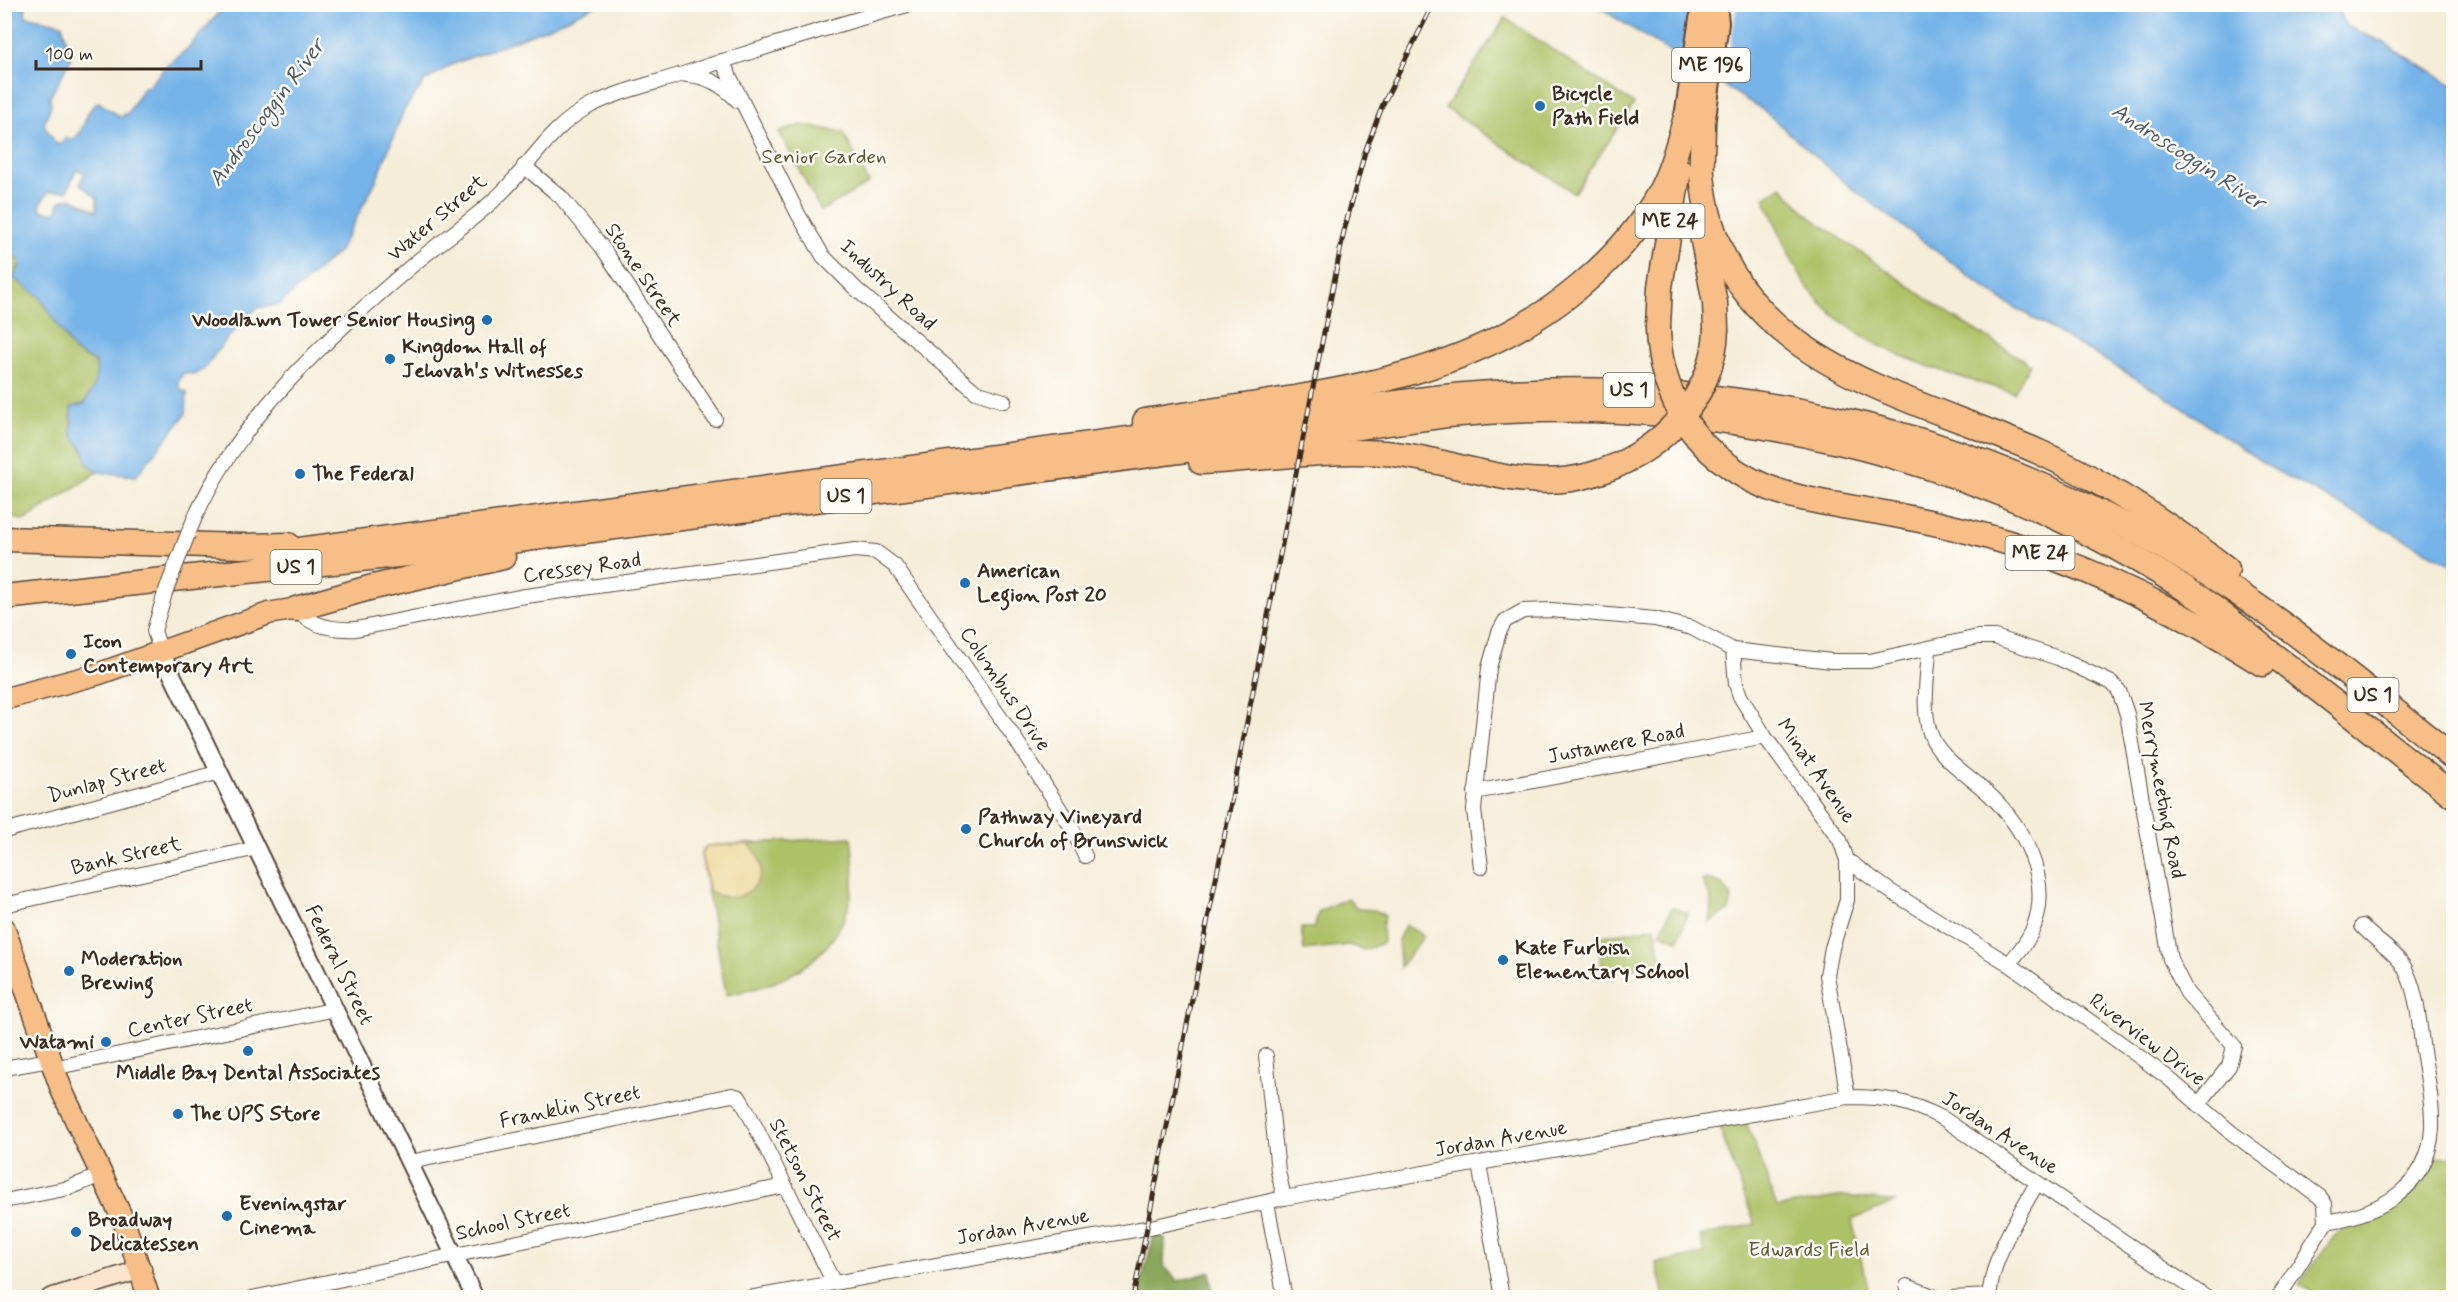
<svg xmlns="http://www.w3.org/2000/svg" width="2458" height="1302" font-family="Mynerve,sans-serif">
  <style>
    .green { fill: #adc166; stroke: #747642; stroke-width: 1.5 }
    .forest { fill: #8aa75b; stroke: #62683c; stroke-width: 1.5 }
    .sand { fill: #eeda9e; stroke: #94825e; stroke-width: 1.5 }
    .water { fill: #75b3e8; stroke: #586e83; stroke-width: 1.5; fill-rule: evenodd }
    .pier { fill: #f6edd9 }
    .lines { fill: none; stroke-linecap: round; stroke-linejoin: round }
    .minor-casing { stroke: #57473a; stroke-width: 16 }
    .tertiary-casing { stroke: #57473a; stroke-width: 20 }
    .secondary-casing { stroke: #57473a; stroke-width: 21 }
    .primary-casing { stroke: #57473a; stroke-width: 24 }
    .trunk-casing { stroke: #57473a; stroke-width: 26 }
    .motorway-casing { stroke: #57473a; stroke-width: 27 }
    .minor { stroke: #fff; stroke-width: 14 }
    .tertiary { stroke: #fff; stroke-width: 16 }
    .secondary { stroke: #fce5cf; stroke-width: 18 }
    .primary { stroke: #f7be87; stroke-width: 21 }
    .trunk { stroke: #f7be87; stroke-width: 22 }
    .motorway { stroke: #f7be87; stroke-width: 24 }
    .rail-casing { stroke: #3b2a1e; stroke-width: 5 }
    .rail { stroke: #fdfcf7; stroke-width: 3; stroke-dasharray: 9; stroke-linecap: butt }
    .minor-bridge-casing { stroke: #57473a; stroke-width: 16; stroke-linecap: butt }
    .motorway-bridge-casing { stroke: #57473a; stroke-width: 27; stroke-linecap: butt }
    .minor-bridge { stroke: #fff; stroke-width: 14 }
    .motorway-bridge { stroke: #f7be87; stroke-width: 24 }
    .poi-dot { fill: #1f6fb2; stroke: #fdfcf7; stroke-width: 2 }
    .labels { text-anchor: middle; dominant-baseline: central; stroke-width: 5; stroke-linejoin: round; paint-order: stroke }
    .shield { fill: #fdfcf7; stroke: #75695f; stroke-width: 1.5 }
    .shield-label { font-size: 20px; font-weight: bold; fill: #3b2a1e }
    .poi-label { font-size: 21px; font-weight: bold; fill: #3b2a1e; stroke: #fdfcf7; text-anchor: start }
    .park-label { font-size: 21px; fill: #5d5734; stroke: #fdfcf7 }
    .street-label { font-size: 21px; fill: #3b2a1e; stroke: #fdfcf7 }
    .water-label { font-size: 22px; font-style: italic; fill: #4f5a65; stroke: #fdfcf7 }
  </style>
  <rect width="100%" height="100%" fill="#fdfcf7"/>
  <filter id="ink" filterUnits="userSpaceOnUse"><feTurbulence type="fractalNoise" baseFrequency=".0167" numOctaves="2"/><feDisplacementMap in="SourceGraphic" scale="12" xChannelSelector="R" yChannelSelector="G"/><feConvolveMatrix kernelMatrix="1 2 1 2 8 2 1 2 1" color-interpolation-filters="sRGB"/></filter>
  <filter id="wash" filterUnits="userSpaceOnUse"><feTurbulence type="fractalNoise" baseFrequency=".008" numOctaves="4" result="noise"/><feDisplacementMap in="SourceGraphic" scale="24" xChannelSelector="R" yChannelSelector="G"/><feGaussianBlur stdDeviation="1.35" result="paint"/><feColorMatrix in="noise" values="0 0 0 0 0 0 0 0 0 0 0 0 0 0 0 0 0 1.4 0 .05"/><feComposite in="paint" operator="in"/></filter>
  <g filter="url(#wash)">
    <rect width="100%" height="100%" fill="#f6edd9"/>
    <g class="green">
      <polygon points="1505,18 1634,104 1574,193 1445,108"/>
      <polygon points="800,125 843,132 869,183 821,211 779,132"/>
      <path d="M1781,186L1810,217L1955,318L2030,364L2014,393C1941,371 1858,352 1809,289C1792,267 1777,225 1764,198Z"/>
      <polygon points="13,257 19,259 21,262 14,278 40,297 74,351 96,363 97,382 84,404 71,407 72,435 84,451 87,463 98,472 25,520 5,517 4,260"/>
      <path d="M851,837C866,929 815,981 726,995L701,853L707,846Z"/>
      <polygon points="1706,879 1721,883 1732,897 1729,910 1710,922 1711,898 1702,881"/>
      <polygon points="1348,898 1358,909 1375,910 1385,916 1382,927 1383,943 1364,950 1349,945 1304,950 1301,928 1314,928 1319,911"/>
      <polygon points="1672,907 1688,913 1678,940 1660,933"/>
      <polygon points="1405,925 1424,936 1400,967 1398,940"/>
      <polygon points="1655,927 1662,963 1603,973 1597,937"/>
      <polygon points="1746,1121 1777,1207 1844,1196 1895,1202 1852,1220 1870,1297 1664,1297 1656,1263 1705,1254 1700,1236 1755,1224 1719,1127"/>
      <polygon points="2453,1156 2453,1297 2320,1297 2299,1284 2339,1230 2373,1218 2397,1203 2428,1171 2435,1158"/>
    </g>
    <polygon class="forest" points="1154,1235 1165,1238 1164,1266 1178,1281 1211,1272 1212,1297 1137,1297"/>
    <path class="sand" d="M748,844C780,869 747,914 709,891L701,853L707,846Z"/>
    <g class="water">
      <path d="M4,5H26L25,16L62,24L71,59L50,97L51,105L44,125L56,144H61L66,138L73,140C87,129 83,112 98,102L122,118L124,114L127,115L142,89L149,86L164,68L187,49L226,5H597L547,28L451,65L425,81L404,110L377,179L339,251L279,305L257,308L226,340L203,370L196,374L183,373L178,383L181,390L187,392L186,414L136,476L98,472L87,463L84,451L72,435L71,407L84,404C94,390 97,380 96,363L74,351L40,297L13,278L20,266L19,259L13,257L5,260ZM76,170L85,172L80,184L97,198V211L71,198L60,201L56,213L40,210L41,203L48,192L67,191Z"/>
      <polygon points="1595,5 2337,5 2346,26 2384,43 2453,85 2453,565 2271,468 2159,392 2002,300 1850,187 1763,110"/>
    </g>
    <polygon class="pier" points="1699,5 1737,5 1723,89 1688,67"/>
  </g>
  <g filter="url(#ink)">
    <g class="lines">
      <g class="minor-casing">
        <g id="minor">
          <polyline points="722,61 798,214 823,256 856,289 976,392 1004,401"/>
          <path d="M687,75C708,76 724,86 738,101"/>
          <polyline points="524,166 561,197 602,247 715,419"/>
          <path d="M188,534C231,424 326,339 414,264C440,242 469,223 494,200C529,169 547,128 590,106C619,91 652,84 683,74C759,49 834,25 911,4"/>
          <path d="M296,609C311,627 335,630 356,629L519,597L855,550L876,552L895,566L1014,737L1072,828L1085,856"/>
          <path d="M1929,649C1928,676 1920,714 1933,740C1945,762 1971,777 1989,794C2023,826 2052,879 2034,926C2029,941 2018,952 2009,964"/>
          <polyline points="1733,650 1736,684 1740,696 1765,737 1840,840 1847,860 1847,900 1832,948 1827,975 1848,1097"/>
          <polyline points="161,652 154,631 165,593"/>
          <polyline points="1475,792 1765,737"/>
          <polyline points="4,831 220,772"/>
          <polyline points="1847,860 1890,891 2009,964 2115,1039 2167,1077 2232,1133 2320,1197 2325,1204 2326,1222 2278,1298"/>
          <polyline points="1481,867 1474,810 1489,668 1499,632 1505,621 1523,611 1551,610 1655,619 1692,628 1733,650 1832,661 1870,661 1978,637 1995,637 2058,658 2112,683 2119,691 2127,714 2170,959 2187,993 2234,1046 2229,1066 2198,1105"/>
          <polyline points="4,905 257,848"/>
          <polyline points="1266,1056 1278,1171 1284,1198"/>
          <polyline points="4,1068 50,1060"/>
          <polyline points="53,1068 336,1009"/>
          <polyline points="410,1162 732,1095 739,1097 748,1112 833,1281"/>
          <polyline points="1479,1164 1502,1298"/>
          <polyline points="4,1201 69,1188 101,1175"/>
          <polyline points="1267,1203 1285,1298"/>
          <path d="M2326,1222C2378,1214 2429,1189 2432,1128C2433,1103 2427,1076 2423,1051C2419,1024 2418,992 2404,967C2394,950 2375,941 2362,926"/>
          <polyline points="1907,1286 1938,1298"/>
          <polyline points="252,1298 784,1186"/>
          <path d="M749,1298L1146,1228L1284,1198L1848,1097C1887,1097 1909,1101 1944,1119L2207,1298"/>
          <polyline points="1953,1298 1989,1296"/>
          <path d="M1989,1298C1993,1254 2016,1220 2037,1183"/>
        </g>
      </g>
      <g class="tertiary-casing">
        <polyline id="tertiary" points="161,652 475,1298"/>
      </g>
      <g class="secondary-casing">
        <polyline id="secondary" points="50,1298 142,1269"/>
      </g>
      <g class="primary-casing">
        <g id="primary">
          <polyline points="4,699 98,674 270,613 296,609"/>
          <polyline points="4,928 62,1091 124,1222 149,1298"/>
        </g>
      </g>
      <g class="trunk-casing">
        <g id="trunk">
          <polyline points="1686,117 1701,19 1708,4"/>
          <polyline points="1703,125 1717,23 1715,4"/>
        </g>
      </g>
      <g class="motorway-casing">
        <g id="motorway">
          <path d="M1703,125C1703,142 1701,159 1702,175C1720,362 1900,390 2039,452C2107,483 2168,523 2227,569"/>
          <polyline points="1700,225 1715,303 1716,329"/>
          <polyline points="1658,326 1660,287 1679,170"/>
          <path d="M1145,421C1295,396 1459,388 1580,286C1610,261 1637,232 1657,197C1671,173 1678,144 1686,117"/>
          <path d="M1201,462C1261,459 1324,449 1384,453C1454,458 1519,495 1590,475"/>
          <path d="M1725,463C1769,499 1830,503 1884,513C1917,519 1950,526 1982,535C2082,562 2175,608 2262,664"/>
          <polyline points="4,539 242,546 288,545"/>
          <path d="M269,554L1434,398C1708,369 1961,421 2197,567C2288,622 2370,692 2454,758"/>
          <path d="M4,597L445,550L1447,415C1711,391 1976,450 2198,597C2224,614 2248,635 2273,655C2334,701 2393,749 2454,796"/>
          <polyline points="296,609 369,588 503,557"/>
        </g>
      </g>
      <use href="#minor" class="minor"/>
      <use href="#tertiary" class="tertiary"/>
      <use href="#secondary" class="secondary"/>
      <use href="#primary" class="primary"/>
      <use href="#trunk" class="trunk"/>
      <use href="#motorway" class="motorway"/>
      <g class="rail-casing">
        <polyline id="rail" points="1133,1298 1344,231 1365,152 1383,104 1433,4"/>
      </g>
      <use href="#rail" class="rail"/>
      <g class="minor-bridge-casing">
        <polyline id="minor-bridge" points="165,593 188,534"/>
      </g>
      <g class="motorway-bridge-casing">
        <g id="motorway-bridge">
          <path d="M1658,326C1658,377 1682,433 1725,463"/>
          <path d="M1590,475C1656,457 1714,400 1716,329"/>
        </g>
      </g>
      <use href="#minor-bridge" class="minor-bridge"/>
      <use href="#motorway-bridge" class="motorway-bridge"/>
    </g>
  </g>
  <g class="poi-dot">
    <circle cx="1540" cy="106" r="6"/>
    <circle cx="487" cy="320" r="6"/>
    <circle cx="390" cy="359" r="6"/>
    <circle cx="300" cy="474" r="6"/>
    <circle cx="965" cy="583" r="6"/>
    <circle cx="71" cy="654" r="6"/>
    <circle cx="966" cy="829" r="6"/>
    <circle cx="1503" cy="960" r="6"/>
    <circle cx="69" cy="971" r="6"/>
    <circle cx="106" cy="1042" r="6"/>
    <circle cx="248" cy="1051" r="6"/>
    <circle cx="178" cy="1114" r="6"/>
    <circle cx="227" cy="1216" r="6"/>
    <circle cx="76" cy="1232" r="6"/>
  </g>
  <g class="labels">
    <g class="shield">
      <rect x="1672" y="48" width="78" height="34" rx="4.5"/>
      <rect x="1635.5" y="204" width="69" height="34" rx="4.5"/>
      <rect x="1603.5" y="373" width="51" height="34" rx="4.5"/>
      <rect x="820.5" y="479" width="51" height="34" rx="4.5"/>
      <rect x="2005.5" y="536" width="69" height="34" rx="4.5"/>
      <rect x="270.5" y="550" width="51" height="34" rx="4.5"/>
      <rect x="2347.5" y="678" width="51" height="34" rx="4.5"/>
    </g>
    <g class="shield-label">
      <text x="1711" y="65">ME 196</text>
      <text x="1670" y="221">ME 24</text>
      <text x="1629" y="390">US 1</text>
      <text x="846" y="496">US 1</text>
      <text x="2040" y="553">ME 24</text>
      <text x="296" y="567">US 1</text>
      <text x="2373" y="695">US 1</text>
    </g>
    <g class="poi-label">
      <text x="1552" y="94">Bicycle<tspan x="1552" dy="24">Path Field</tspan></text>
      <text x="475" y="320" text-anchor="end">Woodlawn Tower Senior Housing</text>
      <text x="402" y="347">Kingdom Hall of<tspan x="402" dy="24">Jehovah's Witnesses</tspan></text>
      <text x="312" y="474">The Federal</text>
      <text x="977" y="571">American<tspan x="977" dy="24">Legion Post 20</tspan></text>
      <text x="83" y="642">Icon<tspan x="83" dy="24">Contemporary Art</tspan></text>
      <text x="978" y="817">Pathway Vineyard<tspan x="978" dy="24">Church of Brunswick</tspan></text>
      <text x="1515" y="948">Kate Furbish<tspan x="1515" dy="24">Elementary School</tspan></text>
      <text x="81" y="959">Moderation<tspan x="81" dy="24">Brewing</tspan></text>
      <text x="94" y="1042" text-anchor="end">Watami</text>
      <text x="248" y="1073" text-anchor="middle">Middle Bay Dental Associates</text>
      <text x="190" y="1114">The UPS Store</text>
      <text x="239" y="1204">Eveningstar<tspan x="239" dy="24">Cinema</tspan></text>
      <text x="88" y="1220">Broadway<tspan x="88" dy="24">Delicatessen</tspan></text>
    </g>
    <g class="park-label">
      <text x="824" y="157">Senior Garden</text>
      <text x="1809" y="1250">Edwards Field</text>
    </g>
    <g class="street-label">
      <text transform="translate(437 218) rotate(-40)">Water Street</text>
      <text transform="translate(643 275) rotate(56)">Stone Street</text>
      <text transform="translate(888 285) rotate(43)">Industry Road</text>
      <text transform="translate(582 568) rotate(-8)">Cressey Road</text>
      <text transform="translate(1005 689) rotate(56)">Columbus Drive</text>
      <text transform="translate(1616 744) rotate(-11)">Justamere Road</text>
      <text transform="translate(1816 771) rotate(55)">Minat Avenue</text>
      <text transform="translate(107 781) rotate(-15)">Dunlap Street</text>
      <text transform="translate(2161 790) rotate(79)">Merrymeeting Road</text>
      <text transform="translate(126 856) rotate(-13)">Bank Street</text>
      <text transform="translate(339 965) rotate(64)">Federal Street</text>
      <text transform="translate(190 1018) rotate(-12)">Center Street</text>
      <text transform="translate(2147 1040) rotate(37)">Riverview Drive</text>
      <text transform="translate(570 1107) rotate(-12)">Franklin Street</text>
      <text transform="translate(2000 1133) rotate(33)">Jordan Avenue</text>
      <text transform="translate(1501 1139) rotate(-10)">Jordan Avenue</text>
      <text transform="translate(805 1180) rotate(63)">Stetson Street</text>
      <text transform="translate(513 1222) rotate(-12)">School Street</text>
      <text transform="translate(1023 1227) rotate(-10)">Jordan Avenue</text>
    </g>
    <g class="water-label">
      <text transform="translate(267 113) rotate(-53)">Androscoggin River</text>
      <text transform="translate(2188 157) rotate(33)">Androscoggin River</text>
    </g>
  </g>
  <rect width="2458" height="1302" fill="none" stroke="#fdfcf7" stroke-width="24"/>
  <path d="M36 60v9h165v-9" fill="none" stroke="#3b2a1e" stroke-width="3"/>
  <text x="45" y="60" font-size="18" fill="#3b2a1e" stroke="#fdfcf7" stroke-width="4.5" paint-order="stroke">100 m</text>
</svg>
